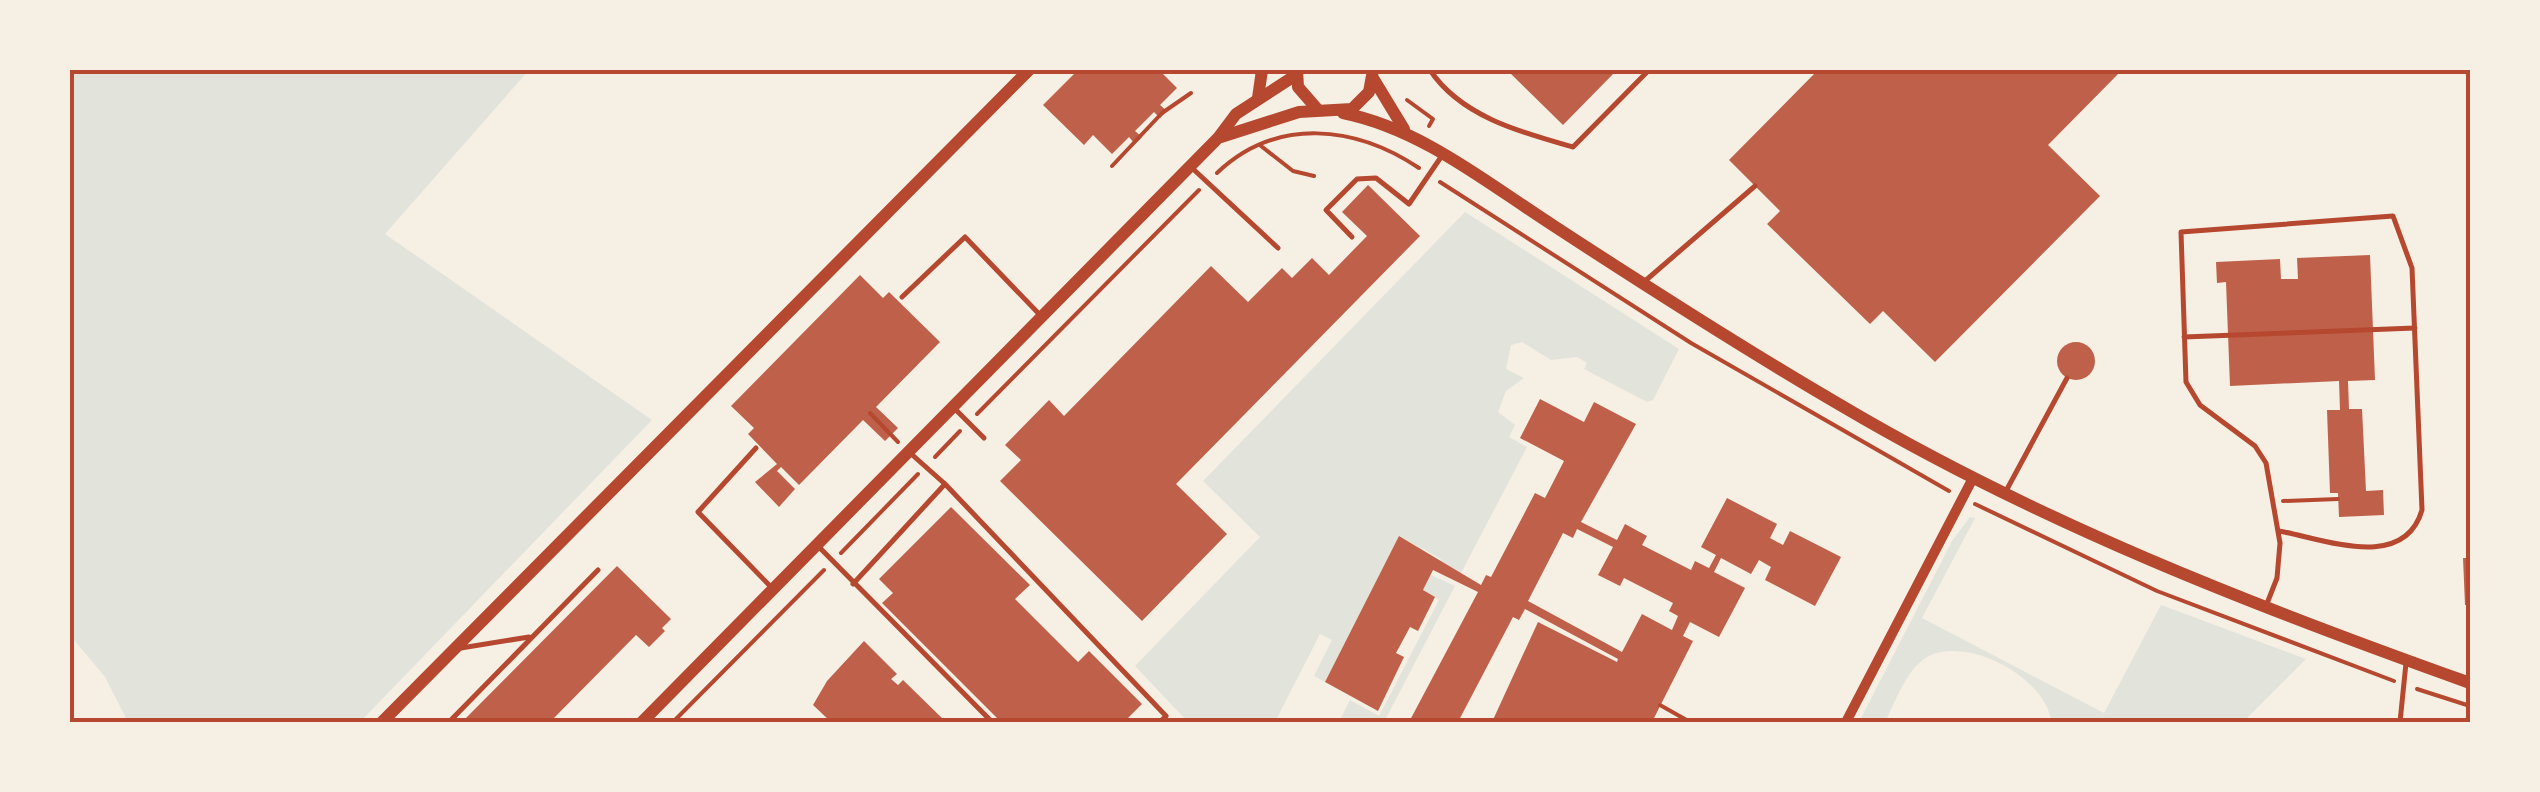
<svg xmlns="http://www.w3.org/2000/svg" width="2540" height="792" font-family="'Noto Serif',serif">
  <style>
    .green { fill: #e2e4dc }
    .building { fill: #bf614a; fill-rule: evenodd }
    .lines { fill: none; stroke-linecap: round; stroke-linejoin: round }
    .path { stroke: #b5482f; stroke-width: 4 }
    .service { stroke: #b5482f; stroke-width: 5 }
    .minor { stroke: #b5482f; stroke-width: 10 }
    .tertiary { stroke: #b5482f; stroke-width: 12 }
    .neatline { fill: none; stroke: #b5482f; stroke-width: 4 }
  </style>
  <rect width="100%" height="100%" fill="#f6efe4"/>
  <g class="green">
    <polygon points="70,70 529,70 385,234 652,420 360,722 128,722 105,677 70,635"/>
    <polygon points="1465,212 1679,349 1653,400 1647,402 1584,369 1587,363 1577,357 1551,360 1522,342 1511,345 1506,369 1524,378 1506,391 1498,412 1515,425 1509,437 1527,447 1460,575 1439,564 1441,559 1399,536 1325,682 1314,676 1332,640 1320,634 1275,722 1188,722 1135,666 1260,537 1203,481"/>
    <path d="M1970,517L1975,518L1922,618L2104,713L2161,605L2306,659L2243,722H2051C2047,678 1967,635 1927,657C1906,670 1896,701 1885,722H1859L1952,541Z"/>
    <polygon points="1431,575 1455,586 1384,722 1339,722 1350,700 1379,716 1439,600 1423,590"/>
  </g>
  <g class="building">
    <polygon points="1078,70 1159,70 1177,88 1160,105 1167,111 1160,118 1154,112 1135,131 1142,137 1135,144 1129,137 1112,154 1093,135 1084,145 1043,105"/>
    <polygon points="1507,70 1617,70 1563,125"/>
    <polygon points="1818,70 2122,70 2048,145 2100,196 1935,362 1883,311 1870,324 1767,224 1780,211 1729,160"/>
    <polygon points="1368,185 1420,236 1176,484 1227,534 1142,621 1000,481 1021,460 1005,445 1049,400 1064,416 1211,266 1248,302 1282,268 1292,278 1312,258 1329,275 1367,236 1342,212"/>
    <polygon points="2370,255 2375,380 2348,381 2349,409 2362,409 2366,491 2383,490 2384,515 2339,517 2338,493 2330,493 2327,410 2340,410 2339,381 2230,386 2226,282 2217,283 2216,262 2280,259 2281,279 2298,279 2297,258"/>
    <polygon points="860,275 883,298 889,292 940,342 876,407 898,428 885,441 863,420 799,485 781,467 777,471 795,489 779,507 755,482 777,464 748,434 754,428 731,406"/>
    <circle cx="2076" cy="361" r="19"/>
    <path d="M1540,399L1584,422L1594,402L1636,424L1581,522L1617,540L1625,524L1647,536L1642,545L1691,570L1695,561L1709,568L1716,555L1701,547L1727,498L1777,524L1770,538L1783,545L1790,531L1841,557L1815,606L1765,580L1771,567L1759,560L1751,574L1721,558L1714,572L1745,588L1719,637L1690,622L1683,636L1693,641L1652,722H1492L1538,622L1617,662L1618,659L1525,609L1519,620L1513,617L1458,722H1409L1478,592L1433,570L1423,590L1435,597L1418,631L1410,627L1396,653L1404,657L1378,711L1325,682L1399,536L1481,585L1486,575L1491,577L1535,493L1545,498L1564,461L1520,438ZM1577,529L1613,547L1598,575L1620,586L1624,578L1673,603L1669,611L1678,616L1672,630L1642,614L1622,652L1528,601L1563,533L1573,538Z"/>
    <polygon points="951,507 1030,585 1015,599 1078,662 1089,651 1142,704 1124,722 1001,722 882,603 893,593 879,579"/>
    <polygon points="2463,558 2470,558 2470,605 2465,605"/>
    <polygon points="617,566 671,619 662,628 665,631 649,647 636,635 550,722 462,722"/>
    <polygon points="864,641 897,674 891,679 898,685 903,680 946,722 831,722 813,705 827,681"/>
  </g>
  <g class="lines">
    <g class="path">
      <polyline points="1407,100 1433,119 1429,126"/>
      <polyline points="1261,146 1293,171 1314,176"/>
      <polyline points="1112,166 1162,113 1191,93"/>
      <path d="M1217,173C1277,116 1356,126 1419,168"/>
      <polyline points="1440,182 1691,343 1949,491"/>
      <polyline points="870,413 898,442"/>
      <polyline points="977,414 1199,190"/>
      <polyline points="935,457 960,431"/>
      <polyline points="2283,501 2338,499"/>
      <polyline points="1975,504 2157,591 2394,681"/>
      <polyline points="841,553 918,474"/>
      <polyline points="2417,689 2470,706"/>
      <polyline points="1660,705 1690,722"/>
      <polyline points="673,722 824,570"/>
    </g>
    <g class="service">
      <path d="M1430,70C1461,117 1523,133 1573,147L1649,70"/>
      <polyline points="1192,168 1278,248"/>
      <polyline points="1352,237 1326,210 1357,179 1376,178 1409,204 1441,157"/>
      <polyline points="1645,281 1755,186"/>
      <polyline points="902,297 965,237 1041,316"/>
      <polyline points="2184,337 2415,328"/>
      <polyline points="953,407 984,438"/>
      <polyline points="756,448 698,512 772,588"/>
      <polyline points="909,452 945,484 1166,716 1160,722"/>
      <polyline points="2006,491 2067,378"/>
      <polyline points="818,546 992,722"/>
      <polyline points="853,584 945,484"/>
      <path d="M2266,606L2277,578L2280,543L2266,463L2255,446L2200,405L2186,382L2181,232L2393,216L2412,268L2422,510C2404,572 2324,539 2279,531"/>
      <polyline points="461,648 529,637"/>
      <polyline points="449,722 598,570"/>
      <polyline points="2400,722 2406,663"/>
    </g>
    <polyline class="minor" points="1846,722 1973,478"/>
    <g class="tertiary">
      <polyline points="1297,70 1298,87 1318,110"/>
      <polyline points="1373,78 1404,129"/>
      <polyline points="1258,98 1262,70"/>
      <path d="M1343,113C1422,129 1487,183 1554,226C1649,288 1744,349 1842,406C2040,523 2254,606 2470,683"/>
      <polyline points="1221,137 1299,112 1352,109 1369,92 1373,70"/>
      <polyline points="382,722 1029,70"/>
      <polyline points="642,722 1218,138 1236,114 1296,75"/>
    </g>
  </g>
  <rect width="2540" height="792" fill="none" stroke="#f6efe4" stroke-width="145"/>
  <rect x="72" y="72" width="2396" height="648" class="neatline"/>
</svg>
